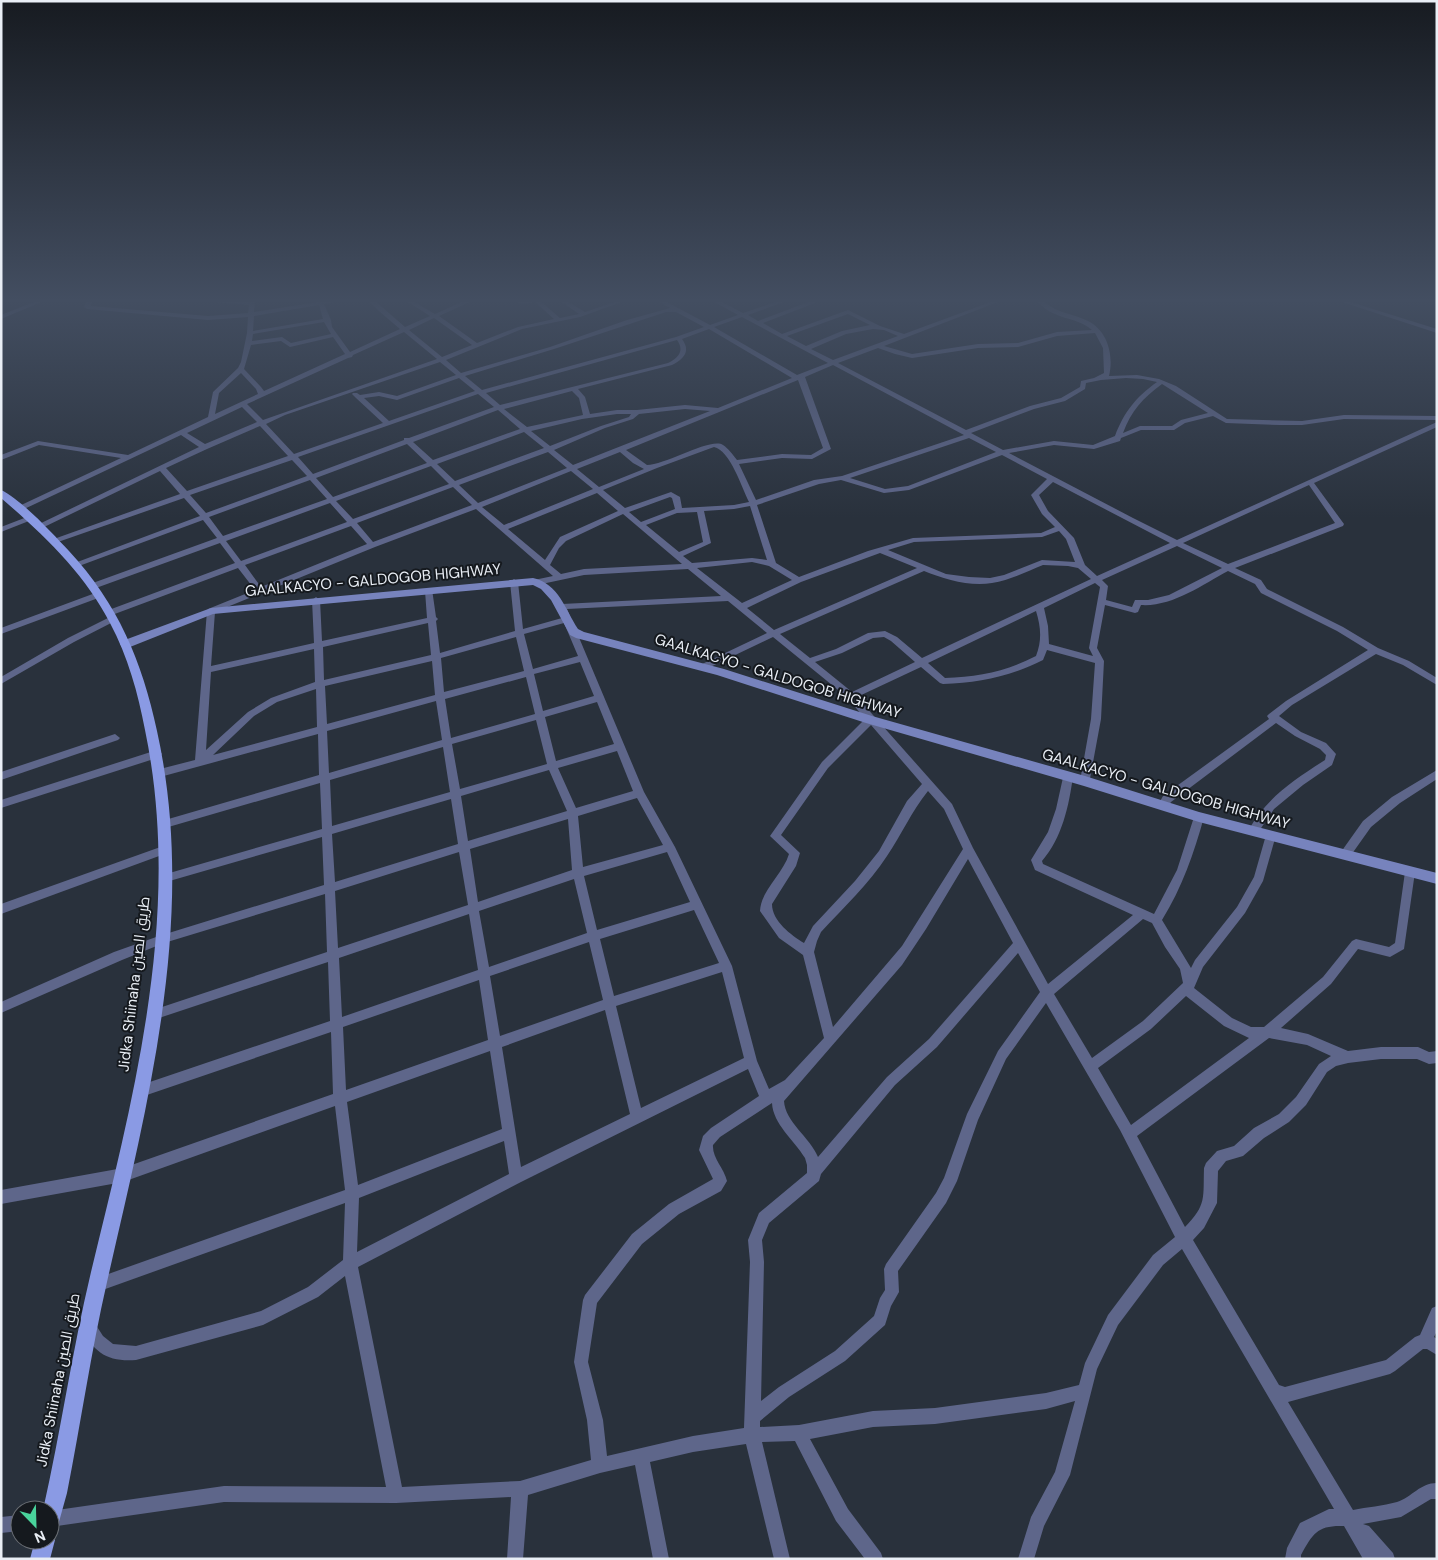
<svg xmlns="http://www.w3.org/2000/svg" width="1438" height="1560" font-family="'DM Sans',Cairo,sans-serif">
  <style>
    .lines { fill: none; stroke-linecap: round; stroke-linejoin: round }
    .street { fill: #5e668a; fill-rule: evenodd }
    .secondary { fill: #7783bd; fill-rule: evenodd }
    .primary { fill: #8a9ae4; fill-rule: evenodd }
    .labels { text-anchor: middle; dominant-baseline: central; stroke-width: 4; stroke-linejoin: round; paint-order: stroke }
    .street-label { font-size: 15px; fill: #e9eef5; stroke: #15191e }
  </style>
  <rect width="100%" height="100%" fill="#29313c"/>
  <g class="lines">
    <g class="street">
      <polygon points="39,300 46,300 1,319 1,315"/>
      <path d="M87,300H93L91,306L208,316L248,313L249,305L214,302L211,300L249,302V300H255L254,312L331,300H342L341,301L324,304L331,320L332,327L350,352L400,329L380,312L368,300H374L405,327L430,316L405,300H411L435,314L466,300H473L472,301L439,316L477,343L518,327L554,319L535,302L523,304L515,301L514,300H539L560,318L579,314L559,300H565L585,312L620,300H627L580,317L522,329L446,360L461,373L550,347L627,320L670,308L656,300H663L710,325L738,315L711,300H718L743,313L782,300H789L748,315L758,321L808,302L806,300H813L816,302L815,303L763,323L782,334L848,310L880,326L904,334L996,300H1003L884,346L912,354L978,344L1018,343L1057,332L1092,330C1081,320 1068,320 1055,314C1047,311 1042,306 1036,300H1042C1059,315 1070,312 1088,321C1108,331 1114,356 1109,376L1137,375L1159,379L1176,386L1227,419L1302,421L1344,415L1437,416V420L1344,419L1302,425H1280L1226,423L1213,416L1185,423L1174,430H1141L1121,438L1120,441L1094,449L1054,445L1009,453L1133,518L1177,540L1437,422V427L1314,483L1344,524L1343,526L1235,568L1261,580L1267,589L1343,627L1378,648L1409,661L1437,678V685L1403,665L1376,654L1292,705L1279,716L1301,732L1326,743L1336,754L1332,765L1303,785L1274,809L1257,834H1249L1248,831C1266,798 1294,780 1325,760L1326,755L1320,749L1295,736L1276,723L1171,802L1167,808H1159L1158,805L1163,796L1269,719L1267,716L1269,714L1286,701L1368,650L1337,631L1261,593L1255,584L1228,571C1202,585 1172,607 1141,605L1138,612L1135,613L1105,605L1097,648L1104,661L1101,719L1089,784H1081L1080,781L1091,719L1095,663L1047,650L1043,660C1011,676 979,683 943,684L940,683L921,667L857,697L952,804L973,848L1048,984L1133,915L1035,870L1031,860L1048,832L1056,809L1064,773H1072L1073,776C1069,806 1062,838 1042,861L1043,864L1154,914L1177,870L1194,817L1195,814H1203L1204,817C1194,853 1182,888 1162,920L1191,968L1195,960L1237,907L1254,877L1266,835L1267,832H1275L1276,835L1263,881L1245,913L1203,967L1194,988L1232,1018L1251,1027H1264L1323,977L1352,941L1356,939L1389,947L1395,943L1405,872L1406,869L1410,868L1414,869L1415,872L1404,949L1390,957L1358,949L1331,984L1281,1028L1308,1034L1348,1051L1381,1047H1418L1429,1052L1437,1051V1063L1429,1064L1417,1059H1381L1348,1063L1336,1066L1327,1072L1306,1105L1289,1122L1264,1138L1243,1156L1226,1161L1218,1171L1217,1203L1204,1228L1193,1240L1279,1385L1285,1387L1386,1360L1415,1337L1420,1335L1432,1308L1437,1306V1331L1434,1337L1437,1339V1355L1427,1349H1423L1395,1371L1390,1374L1288,1402L1353,1510C1367,1507 1383,1506 1397,1502C1412,1497 1420,1483 1437,1483V1499H1431L1401,1517L1363,1524L1369,1526L1393,1553L1395,1559H1363L1344,1526C1318,1525 1313,1533 1301,1555V1559H1285L1287,1548L1300,1523L1329,1509H1334L1182,1249L1163,1265L1118,1325L1097,1369L1070,1475L1044,1526L1034,1559H1018L1031,1517L1055,1472L1075,1401L1046,1409L935,1424L873,1427L810,1439L848,1509L881,1553L883,1559H865L836,1521L795,1441L762,1442L790,1559H774L746,1444L693,1452L650,1462L669,1559H653L635,1465L600,1473L528,1495L523,1559H507L511,1497L396,1503L224,1502L50,1527V1511L224,1486L386,1487L345,1276L318,1297L263,1325L136,1360C108,1362 93,1353 82,1327L84,1322L89,1320L94,1322L103,1336L113,1344L136,1346L261,1311L308,1287L343,1260L345,1203L97,1292L92,1290L90,1285L92,1280L97,1278L345,1190L335,1106L123,1182L1,1204V1190L123,1168L333,1094L331,1032L141,1097L137,1095L135,1091L137,1087L141,1085L330,1021L328,962L153,1020L149,1019L147,1015L149,1011L153,1010L327,952L325,894L164,943L122,960L1,1013V1002L114,952L159,936L324,885L322,837L166,882L162,881L161,878L162,875L166,874L322,829L320,783L165,828L161,827L160,824L161,821L165,820L319,775L318,734L160,777L155,773L156,770L195,760L207,611L208,609L255,590L238,568L112,615H106L105,613L106,611L235,563L220,543L96,588H90L89,586L90,584L217,538L203,520L79,566L76,567L72,564L200,516L184,498L58,542H55L51,540L180,494L160,471L42,528H39L35,526L199,447L181,435L20,511H17V507L121,458L39,445L1,460V455L38,441L128,455L208,417L213,392L238,368L241,362L247,333L248,317L208,320L87,309L84,307ZM319,305L323,319L253,331L254,316ZM666,312H676L704,327L676,337L482,390L465,376L554,349ZM848,314L870,325L842,331L806,346L787,336ZM742,317L828,363L797,375L714,327ZM434,318L472,345L442,357L409,330ZM324,322L331,334L291,343L282,337L252,341L253,334ZM709,329L792,378L718,408L685,405L637,410H617L590,414L585,397L578,389L672,365C684,359 691,351 682,339ZM873,329L884,330L898,336L833,360L811,349L846,334ZM404,332L437,359L263,420L247,404L348,358L352,357L353,355ZM1095,333L1103,348L1104,373L1094,378L1081,381L1080,387L1061,398L1030,406L966,430L838,363L878,348L895,354L912,358L978,348L1018,347L1057,336ZM333,337L345,354L264,391L261,387L244,369L251,345L281,341L290,347ZM677,340C685,351 678,358 668,363L500,405L486,393ZM440,362L456,375L397,396L379,392L360,395L357,393H353L352,394L356,398L383,423L294,454L266,424L285,415ZM833,365L964,435L842,476L814,480L756,500L739,464L782,458L812,459L831,449L805,377ZM241,373L256,389L258,394L215,414L219,393ZM459,378L475,391L389,421L364,398L379,396L397,400ZM1126,378L1143,379L1157,382C1136,397 1124,412 1115,436L1093,445L1054,441L1003,450L971,433L1034,409L1065,401L1085,389L1086,383L1101,380ZM798,380L823,448L811,455L782,454L737,460C733,455 728,448 723,445C711,437 666,465 647,465L626,450ZM1162,384L1208,413L1181,420L1172,426H1140L1123,433C1131,411 1143,398 1162,384ZM572,391L579,398L583,415L527,427L504,409ZM478,394L494,407L409,438H404V440L313,474L298,457ZM242,407L257,422L205,444L187,433ZM685,409L710,411L573,465L554,450L605,428L633,419L639,414ZM498,410L520,429L433,460L413,442ZM617,414H631L629,417L601,426L550,446L531,431L582,419ZM260,426L288,456L187,491L166,468L207,449ZM524,432L544,448L455,481L437,464ZM969,438L996,452L908,486L885,489L850,478ZM407,444L427,463L333,497L316,478ZM714,447C730,450 742,488 749,502L734,505L682,508L680,497L671,492L625,508L603,490L657,468ZM548,452L567,468L478,503L459,485ZM620,452L633,463L644,469L599,487L577,469ZM1002,455L1047,479L1031,495L1042,514L1055,527L1041,533L913,538L868,551L799,577L776,563L757,505L819,484L841,480L884,493L909,490ZM292,460L307,476L206,513L190,495ZM431,466L449,484L353,519L336,501ZM571,471L593,489L504,525L482,507ZM310,480L327,499L223,536L209,517ZM1053,482L1170,543L1097,576L1085,565L1074,538L1048,511L1039,495ZM1309,485L1335,523L1228,564L1183,543ZM453,487L472,505L373,542L357,523ZM597,493L618,511L560,537L545,560L508,529ZM670,497L672,498L675,509L641,522L629,512ZM330,503L347,522L241,561L226,541ZM750,506L767,560L752,558L692,563L683,556L711,543L704,511L734,509ZM476,509L553,576L534,580V584L537,585L584,575L688,569L721,596L562,604L558,607L562,618L523,629L518,582L514,579L510,582L515,631L440,653L436,621L438,619L436,617L432,589H426L425,591L427,618L322,641L320,600L316,597L312,600L314,643L211,666L215,612L375,547ZM697,512L703,542L679,552L646,525L677,513ZM623,514L682,564L584,569L561,574L550,565L559,548L566,541ZM351,526L367,544L261,587L245,565ZM1059,531L1066,539L1075,562L1042,560L1004,575L990,578L969,577L946,574L888,550L914,542L1042,537ZM1177,546L1222,568L1169,595L1148,600H1135L1132,607L1106,600L1108,586L1102,580ZM880,553L917,568L774,630L747,608L801,582ZM752,562L769,566L792,580L742,603L697,568ZM1043,565L1068,566L1078,568L1091,579L922,658L897,637L885,631L868,633L836,649L810,658L780,634L924,571C944,579 970,587 992,583C1010,580 1026,572 1043,565ZM1095,583L1100,587L1089,648L1093,656L1049,644L1048,626L1044,608ZM728,601L767,633L700,665L698,667L700,669H706L773,637L848,698L865,719L822,762L770,836L789,854C783,874 761,890 760,911L779,938L803,955L824,1038L785,1080L769,1089L757,1061L732,966L675,847L644,792L567,609ZM1036,611C1041,627 1042,641 1036,656C1007,671 978,677 945,678L928,663ZM428,623L431,655L324,680L323,647ZM564,623L578,656L533,669L524,634ZM516,637L524,671L444,692L441,658ZM884,637L891,641L915,662L852,692L815,662L842,653L873,638ZM314,649L315,682L271,698L248,712L206,750L211,672ZM432,661L435,695L327,724L325,686ZM580,662L594,696L543,711L534,674ZM526,677L535,714L451,738L445,699ZM316,689L317,727L213,755L254,716L277,702ZM436,701L442,740L329,773L327,731ZM597,702L614,744L556,761L545,717ZM536,720L547,764L460,789L452,744ZM871,725L922,784L907,801L879,851L855,881L813,926L804,943C791,935 772,921 772,904L796,866L800,853L781,835L828,768ZM443,747L450,792L332,826L330,780ZM617,751L633,791L576,808L558,768ZM549,770L567,811L468,841L461,796ZM928,791L944,809L963,849L902,946L833,1027L814,952L817,941L821,932C843,908 869,884 887,856C902,834 911,812 928,791ZM637,798L663,845L583,867L578,816ZM451,799L458,844L335,882L332,834ZM568,819L572,870L478,902L470,849ZM459,852L468,905L338,948L335,891ZM667,852L690,902L597,930L584,876ZM968,859L1013,943L929,1039L887,1077L818,1157C810,1137 785,1122 784,1101L902,965L926,929ZM574,879L587,933L489,967L479,911ZM694,910L719,963L614,996L600,939ZM469,914L478,970L342,1017L339,958ZM1143,919L1152,923L1165,947L1180,969L1183,983L1143,1021L1092,1058L1054,994ZM589,942L603,1000L500,1036L490,976ZM1018,953L1040,992L998,1051L967,1114L944,1178L936,1193L886,1264L884,1269L885,1290L880,1298L874,1316L835,1351L779,1387L761,1401L764,1262L762,1240L769,1223L819,1181L821,1174L895,1085L937,1047ZM722,972L744,1058L641,1108L616,1006ZM479,980L488,1040L346,1090L343,1027ZM1186,996L1224,1026L1249,1038L1131,1125L1098,1068L1151,1029ZM1046,1003L1120,1130L1175,1237L1153,1255L1108,1315L1085,1363L1079,1385L1046,1393L935,1408L873,1411L799,1425L760,1427V1421L789,1397L845,1361L885,1325L891,1306L899,1292L898,1271L946,1203L957,1181L978,1120L1006,1059ZM605,1010L630,1114L521,1167L502,1047ZM1269,1038L1307,1045L1331,1056L1319,1064L1296,1097L1279,1114L1254,1128L1234,1146L1217,1151L1206,1163L1204,1168C1203,1197 1207,1205 1185,1227L1137,1136ZM490,1051L502,1129L358,1185L347,1102ZM748,1069L759,1096L711,1128L703,1136L699,1150L713,1179L669,1204L632,1234L585,1295L583,1300L574,1362L587,1420L591,1460L520,1481L402,1487L358,1267L521,1182ZM772,1103C773,1124 794,1140 805,1158L807,1165V1173L759,1213L748,1240L750,1262L744,1428L693,1436L607,1456L603,1420L588,1362L597,1303L642,1244L679,1214L721,1191L727,1181C724,1168 712,1158 713,1145L720,1137ZM504,1141L509,1174L357,1252L359,1198Z"/>
      <polygon points="1336,300 1344,300 1437,329 1437,333"/>
      <polygon points="27,517 33,517 34,519 1,532 1,527"/>
      <polygon points="98,592 101,593 101,597 1,634 1,628"/>
      <polygon points="112,616 115,617 116,619 115,621 74,642 1,684 1,677 68,638"/>
      <polygon points="115,734 120,738 118,740 1,780 1,772"/>
      <polygon points="157,750 160,751 162,754 160,757 1,808 1,800"/>
      <polygon points="1437,770 1437,779 1400,803 1371,827 1349,858 1345,859 1341,858 1340,855 1341,852 1363,821 1392,797"/>
      <polygon points="166,845 170,846 171,849 170,852 1,914 1,904"/>
      <polygon points="20,1515 20,1531 1,1533 1,1517"/>
    </g>
    <path class="secondary" d="M533,578C559,584 565,609 578,629L584,632L724,669L872,716L1085,776L1199,812L1437,873V884L1199,822L1084,786L866,723L717,675L576,638L570,635L551,600L541,589L533,585L213,614L130,647H122L120,644L122,641L211,608Z"/>
    <path class="primary" d="M1,490C22,500 53,534 69,551C118,604 142,661 157,731C198,916 148,1101 107,1282C91,1352 81,1422 67,1493L57,1529L51,1532L55,1540L50,1559H30L35,1540H50V1510H43C61,1431 72,1351 91,1272C134,1095 183,913 145,730C138,693 128,657 110,623C85,574 43,534 1,498Z"/>
  </g>
  <linearGradient id="sky" x2="0" y2="1"><stop stop-color="#171b21"/><stop offset="0.58" stop-color="#434e61"/><stop offset="1" stop-color="#434e61" stop-opacity="0"/></linearGradient>
  <rect width="1438" height="518" fill="url(#sky)"/>
  <g class="labels">
    <g class="street-label">
      <text transform="translate(373 580) rotate(-5)">GAALKACYO - GALDOGOB HIGHWAY</text>
      <text transform="translate(778 676) rotate(17)">GAALKACYO - GALDOGOB HIGHWAY</text>
      <text transform="translate(1166 789) rotate(16)">GAALKACYO - GALDOGOB HIGHWAY</text>
      <text transform="translate(134 984) rotate(-83)">Jidka Shiinaha طريق الصين</text>
      <text transform="translate(58 1380) rotate(-79)">Jidka Shiinaha طريق الصين</text>
    </g>
  </g>
  <rect width="1438" height="1560" fill="none" stroke="#e9eef5" stroke-width="5"/>
  <g transform="translate(35 1525) rotate(157)"><circle r="24" fill="#15191e" stroke="#6a6e74"/>
  <path d="M0-4L9 19L0 12L-9 19Z" fill="#49d49c"/>
  <text y="-8" font-size="14" font-weight="bold" text-anchor="middle" fill="#e9eef5">N</text>
  </g>
</svg>
